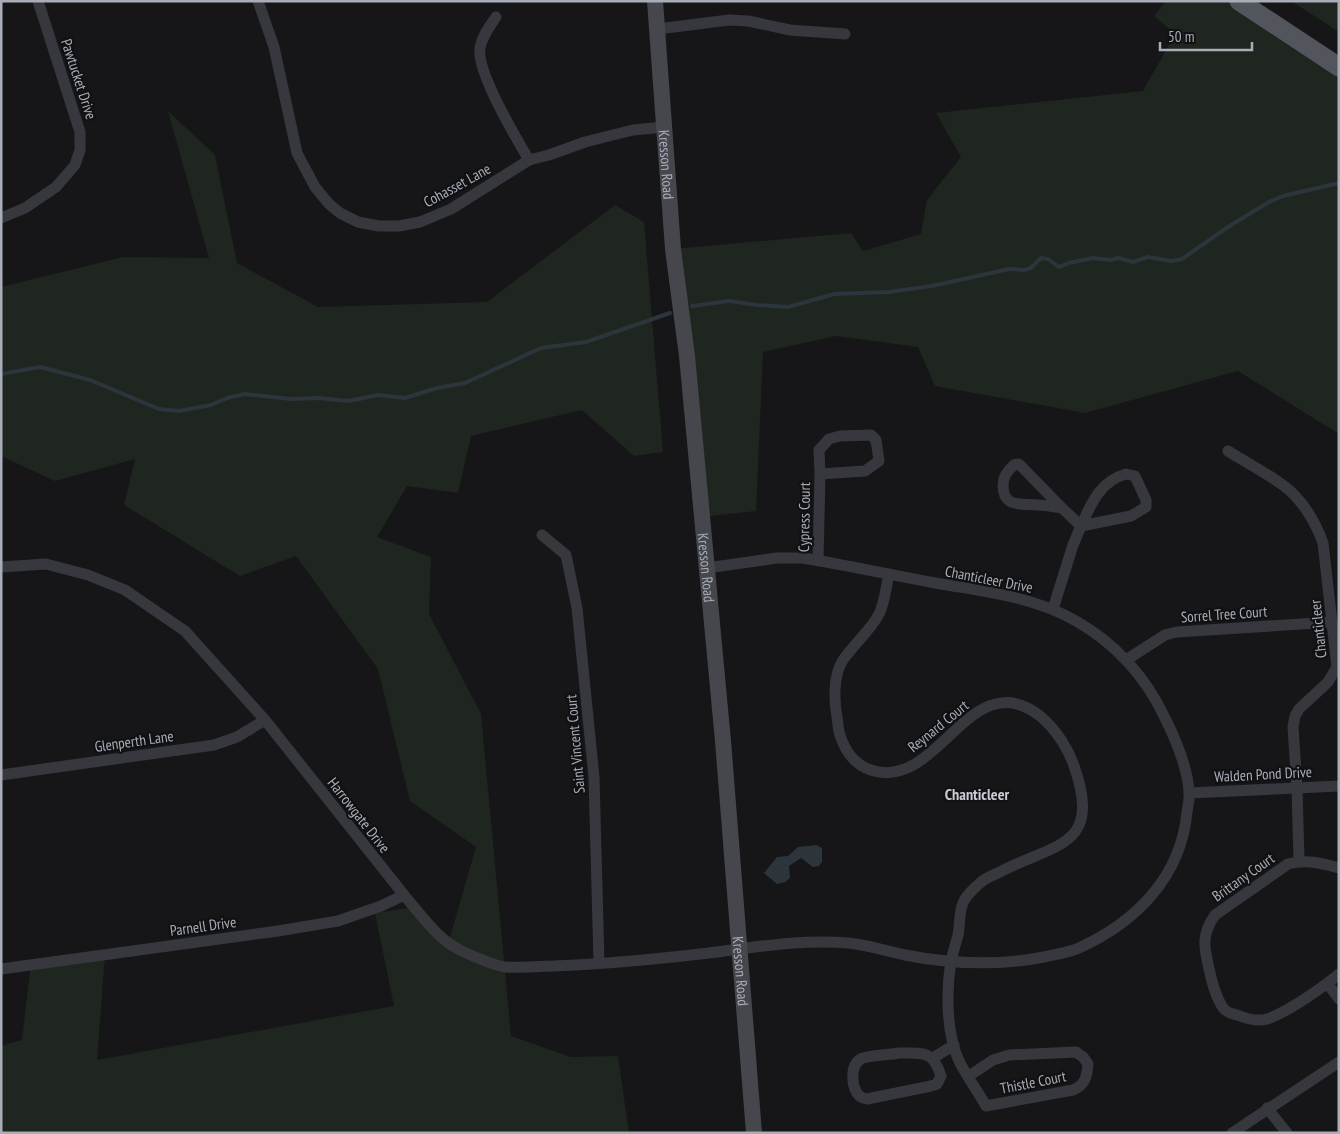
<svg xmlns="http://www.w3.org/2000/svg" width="1340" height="1134" font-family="'PT Sans Narrow',sans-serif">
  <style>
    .green { fill: #1e261f }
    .water { fill: #2c353c }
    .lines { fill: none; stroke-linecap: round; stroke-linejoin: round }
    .stream { stroke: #2c353c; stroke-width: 4 }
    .street { stroke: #37383d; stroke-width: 11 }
    .secondary { stroke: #45474d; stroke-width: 16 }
    .primary { stroke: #53555c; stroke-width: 19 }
    .labels { text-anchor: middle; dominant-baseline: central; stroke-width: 4.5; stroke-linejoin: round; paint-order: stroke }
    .street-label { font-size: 15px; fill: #a8adb8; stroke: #111113 }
    .neighbourhood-label { font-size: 16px; font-weight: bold; fill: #c9ccd4; stroke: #111113 }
  </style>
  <rect width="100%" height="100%" fill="#161618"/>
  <g class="green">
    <polygon points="1166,1 1239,1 1339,67 1339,434 1238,371 1085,413 935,386 918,347 836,336 763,352 756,511 701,517 673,249 851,233 863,251 921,234 927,200 961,157 936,113 1143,91 1175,34 1154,16"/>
    <polygon points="1291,1 1339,1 1339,32"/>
    <polygon points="168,111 215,155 237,263 318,307 487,302 615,205 644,222 663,452 634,456 582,410 471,436 458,493 407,486 377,537 431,557 429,614 481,714 511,1036 571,1057 618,1056 629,1133 1,1133 1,1046 22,1040 31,963 105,954 97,1060 394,1006 375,913 414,907 448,944 476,847 410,801 378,669 296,556 240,576 124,505 135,459 55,481 1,456 1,287 123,257 209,258"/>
  </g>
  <polygon class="water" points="816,845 822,848 822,862 819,866 813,867 801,858 789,866 790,878 785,882 777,884 764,873 777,857 788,856 798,847"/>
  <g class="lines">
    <g class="stream">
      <polyline points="692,306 729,301 757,305 788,307 834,294 889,292 932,286 1009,269 1024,270 1031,268 1041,258 1048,259 1059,267 1069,263 1093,258 1111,260 1118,258 1133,262 1148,257 1171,261 1182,259 1228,227 1269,202 1283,196 1339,183"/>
      <polyline points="1,374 40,367 90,380 159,409 179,411 211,405 227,398 245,394 291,399 318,398 349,401 378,395 405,398 437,388 465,383 541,348 586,342 670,313"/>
    </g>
    <g class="street">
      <polyline points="258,1 274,47 297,153 315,187 329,204 340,213 358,222 379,226 399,226 420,222 451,209 529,160 549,155 585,142 633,130 665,127"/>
      <path d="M496,17C490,26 482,36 480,48C476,71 516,138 529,160"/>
      <polyline points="658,29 729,20 748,21 790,30 845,34"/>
      <polyline points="1,218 25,208 56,187 75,165 80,150 80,132 38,1"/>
      <polygon points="871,435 876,440 879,461 865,471 820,474 819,450 829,439 840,436"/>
      <path d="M1228,451C1247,463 1267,473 1284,486C1302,499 1316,523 1323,543L1337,667L1328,682L1299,709L1295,716L1293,727L1297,788L1299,861"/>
      <path d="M1019,464L1062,508C1054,507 1046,505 1038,505C1022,503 1003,509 1003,485C1003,477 1008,470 1014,465Z"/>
      <path d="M1126,474L1135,476L1146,500V507L1131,516L1081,526C1091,504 1100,481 1126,474Z"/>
      <polyline points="542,535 566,555 577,608 594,777 599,963"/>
      <polyline points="818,561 820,474"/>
      <path d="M1,567L46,564L88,575L125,590L185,631L265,720L404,895C417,910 436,936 453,946C462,952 475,957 485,961C491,963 498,966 505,967C521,968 538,966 554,966C606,964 658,959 709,953C757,947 800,939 849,943C868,945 886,951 905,955C951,964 998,966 1044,957C1056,954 1068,953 1079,948C1136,922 1181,877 1187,812C1188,805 1190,798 1189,791C1187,765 1176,740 1165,718C1146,677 1115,643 1076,621C1034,597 987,592 941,584C894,576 848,565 802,558H777L707,568"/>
      <path d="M889,574C886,587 885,602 879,614C870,631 854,644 843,660C833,675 834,701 837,717C838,723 838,730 840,735C851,771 884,782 915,764C955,741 987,674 1040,716C1057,730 1070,751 1076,772C1101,848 1052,844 1000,872C994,875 985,878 980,883C975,887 965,897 963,903C959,912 960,925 958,935C956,943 953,952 951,961C946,991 946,1035 960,1063C968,1078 978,1092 986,1106L1073,1090C1085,1085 1087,1077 1088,1064L1083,1057L1076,1052L1009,1055L993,1060L969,1076"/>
      <polyline points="1053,609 1073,545 1081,526 1062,508"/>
      <polyline points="1126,660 1165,635 1177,632 1332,622"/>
      <polyline points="1,775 214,745 237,737 265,720"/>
      <polyline points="1189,793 1339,786"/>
      <path d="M1339,868C1321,863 1305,859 1288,864L1215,915C1201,935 1204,947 1209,969C1212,982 1216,999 1224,1009C1227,1013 1233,1014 1237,1015C1247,1019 1257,1022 1267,1019C1286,1013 1324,987 1339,974"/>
      <polyline points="1,969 278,931 338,921 381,906 404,895"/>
      <polyline points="1328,984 1339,999"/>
      <path d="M899,1053C923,1053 933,1050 941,1076L937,1084L931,1086L867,1099C863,1098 859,1097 857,1093C851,1083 850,1063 863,1058C874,1055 888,1055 899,1053Z"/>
      <polyline points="933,1058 954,1045"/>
      <polyline points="1267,1108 1287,1133"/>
      <polyline points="1232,1133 1339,1062"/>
    </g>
    <path class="secondary" id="s1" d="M655,1L673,249L687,356L723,741L754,1133"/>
    <polyline class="primary" points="1239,1 1339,67"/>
  </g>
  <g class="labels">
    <g class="street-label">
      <text transform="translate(79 79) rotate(72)">Pawtucket Drive</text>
      <text stroke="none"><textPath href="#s1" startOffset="164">Kresson Road</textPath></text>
      <text transform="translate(457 185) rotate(-29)">Cohasset Lane</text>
      <text transform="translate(804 517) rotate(-89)">Cypress Court</text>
      <text stroke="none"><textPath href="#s1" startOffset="569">Kresson Road</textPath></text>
      <text transform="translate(989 579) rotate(11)">Chanticleer Drive</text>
      <text transform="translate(1224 614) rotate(-4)">Sorrel Tree Court</text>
      <text transform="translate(1318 629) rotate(-96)">Chanticleer</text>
      <text transform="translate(938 726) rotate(-39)">Reynard Court</text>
      <text transform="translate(134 741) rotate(-8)">Glenperth Lane</text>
      <text transform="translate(575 744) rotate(-95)">Saint Vincent Court</text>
      <text transform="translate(1263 774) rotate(-3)">Walden Pond Drive</text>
      <text transform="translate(359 815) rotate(52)">Harrowgate Drive</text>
      <text transform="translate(1243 877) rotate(-35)">Brittany Court</text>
      <text transform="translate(203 926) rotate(-8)">Parnell Drive</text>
      <text stroke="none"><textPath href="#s1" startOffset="974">Kresson Road</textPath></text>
      <text transform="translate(1033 1082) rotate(-11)">Thistle Court</text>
    </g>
    <g class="neighbourhood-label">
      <text x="977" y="794">Chanticleer</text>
    </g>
  </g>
  <rect width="1340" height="1134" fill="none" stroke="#a8adb8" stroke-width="5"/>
  <path d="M1160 42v8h92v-8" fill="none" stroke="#a8adb8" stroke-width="2.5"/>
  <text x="1168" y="42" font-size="15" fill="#a8adb8" stroke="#111113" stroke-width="4" paint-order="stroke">50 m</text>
</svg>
